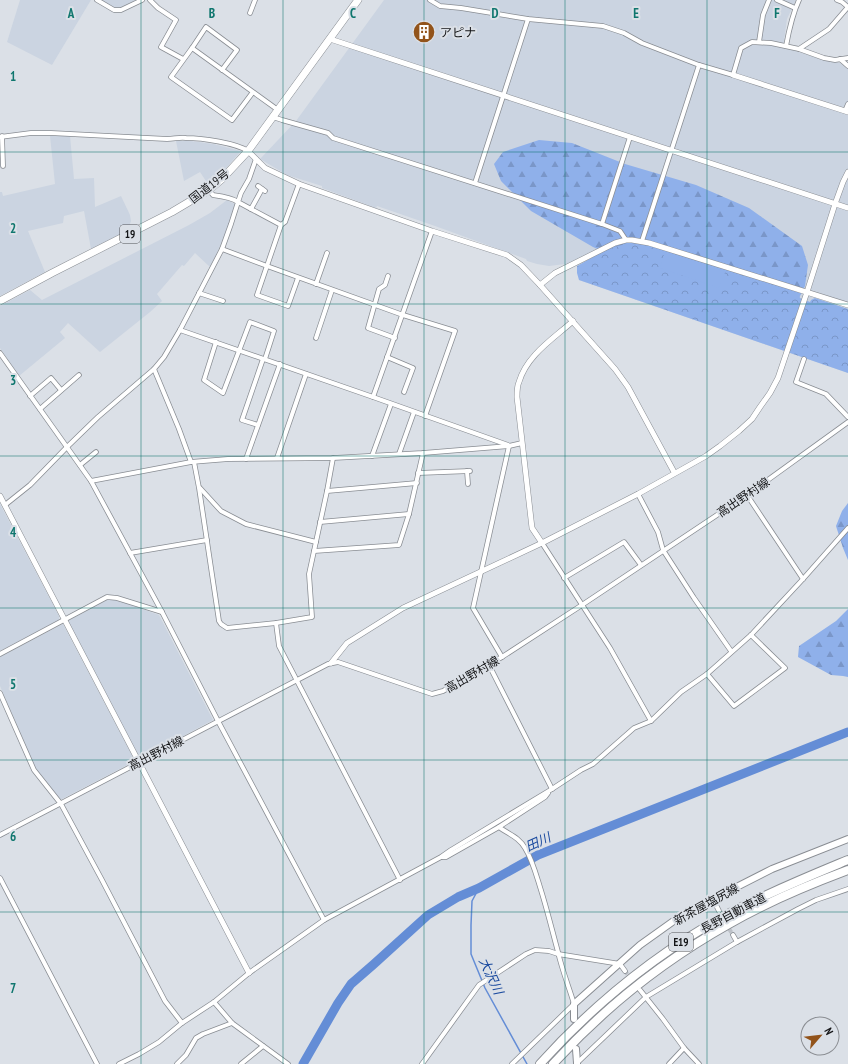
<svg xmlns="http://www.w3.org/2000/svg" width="848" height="1064" font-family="'PT Sans Narrow','Noto Sans JP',sans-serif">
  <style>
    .built { fill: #cbd4e1 }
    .forest { fill: url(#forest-firs) }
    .park { fill: url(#park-crowns) }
    .garden { fill: #8fb0ea }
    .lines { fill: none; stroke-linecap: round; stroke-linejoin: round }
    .stream { stroke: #648dd6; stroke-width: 1.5 }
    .river { stroke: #648dd6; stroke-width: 9 }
    .minor-tunnel { stroke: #bdc1c8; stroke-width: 4; stroke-dasharray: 4 2; stroke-linecap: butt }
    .minor-casing { stroke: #898d93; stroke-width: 5.5 }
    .tertiary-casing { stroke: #898d93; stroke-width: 6 }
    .secondary-casing { stroke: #898d93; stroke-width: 8 }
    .trunk-casing { stroke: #898d93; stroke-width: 8 }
    .motorway-casing { stroke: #898d93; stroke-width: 10 }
    .minor { stroke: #fff; stroke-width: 4 }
    .tertiary { stroke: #fff; stroke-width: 5 }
    .secondary { stroke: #fff; stroke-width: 6 }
    .trunk { stroke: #fff; stroke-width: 7 }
    .motorway { stroke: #fff; stroke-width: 8 }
    .grid { fill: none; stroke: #0f766e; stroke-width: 1; stroke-opacity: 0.55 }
    .labels { text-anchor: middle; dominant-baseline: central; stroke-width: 4; stroke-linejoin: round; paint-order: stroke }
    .shield { fill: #dbe0e7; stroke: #4f5155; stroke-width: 1 }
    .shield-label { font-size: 11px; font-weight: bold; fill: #131416 }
    .poi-label { font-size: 12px; fill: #131416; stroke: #dbe0e7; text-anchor: start }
    .street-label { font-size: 12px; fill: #131416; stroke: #dbe0e7 }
    .water-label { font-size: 13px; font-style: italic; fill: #1a4a9f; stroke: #dbe0e7 }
    .grid-label { font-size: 13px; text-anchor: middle; font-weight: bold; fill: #0f766e; stroke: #dbe0e7; stroke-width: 4; stroke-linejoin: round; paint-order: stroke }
  </style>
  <defs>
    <pattern id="forest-firs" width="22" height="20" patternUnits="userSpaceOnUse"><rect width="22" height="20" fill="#8fb0ea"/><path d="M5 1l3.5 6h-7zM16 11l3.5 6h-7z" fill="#7a96c8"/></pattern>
    <pattern id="park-crowns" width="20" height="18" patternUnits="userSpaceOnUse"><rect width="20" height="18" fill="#8fb0ea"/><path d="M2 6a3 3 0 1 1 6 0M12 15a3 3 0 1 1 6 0" fill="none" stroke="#7a96c8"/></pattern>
  </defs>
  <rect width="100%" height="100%" fill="#dbe0e7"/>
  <g class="built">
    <polygon points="20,0 91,0 52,65 7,42"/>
    <polygon points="97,0 142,0 121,10 114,10"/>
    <polygon points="384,0 796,0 787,19 783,48 793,50 820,59 840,63 848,69 848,373 579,280 577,259 566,264 557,265 549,266 537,264 527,261 526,259 435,226 377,206 376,208 322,188 322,186 287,175 260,159 296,121"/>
    <polygon points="50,136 70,136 74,179 94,178 95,207 121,196 130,215 131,221 130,224 131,229 91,249 84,211 64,216 63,223 28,231 45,272 0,296 0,192 2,192 3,196 55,184"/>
    <polygon points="176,141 191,141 213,144 241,151 220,175 208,184 200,172 184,181"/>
    <polygon points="227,200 235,204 231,220 223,240 210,267 195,253 184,266 182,265 157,294 162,301 150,312 100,352 68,323 60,332 65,338 19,376 0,348 0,306 30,290 42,300 189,225 210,213"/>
    <polygon points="0,504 59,616 59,620 0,651"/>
    <polygon points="107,600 117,600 159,615 213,720 140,759 68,621"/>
    <polygon points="63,624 135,761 60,800 36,769 0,686 0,657"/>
  </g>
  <g class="forest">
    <polygon points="539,140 572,143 625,164 696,185 749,208 802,246 808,265 805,286 799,298 648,272 593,247 531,211 501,181 494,164 503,152"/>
    <polygon points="848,503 848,560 843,548 836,526 842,511"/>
    <polygon points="848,609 848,677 843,676 831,675 798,657 799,646 836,621"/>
  </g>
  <path class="park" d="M638,243L798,292L800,298L810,302L811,300L815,298L848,309V373L579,280L577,273V266C597,255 615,243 638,243Z"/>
  <polygon class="garden" points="665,251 726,270 719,288 660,268"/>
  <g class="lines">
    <polyline class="stream" points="479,888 472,901 471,925 471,954 485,988 527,1064"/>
    <polyline class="river" points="303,1064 338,1003 351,984 374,964 428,915 458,897 479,888 538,855 848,732"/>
    <g class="minor-tunnel">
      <polyline points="726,924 733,935"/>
      <polyline points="625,971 637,987"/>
    </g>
    <g class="minor-casing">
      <g id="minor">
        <polyline points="97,0 114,10 121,10 142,0"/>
        <polyline points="150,0 158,8 176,20 161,47 183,59"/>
        <polyline points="430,0 440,6 461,8 528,19 603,26 624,33 642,43 699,65 733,75 741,48 752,42 771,43 799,49 824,58 835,60 848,58"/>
        <polyline points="777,0 795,8"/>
        <polyline points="837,0 842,2 848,7"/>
        <polyline points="250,13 255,0"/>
        <polyline points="759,42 763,15 769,0"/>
        <path d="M786,46C789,30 792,15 799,0"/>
        <polyline points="192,48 206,27 237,50 222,70"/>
        <polyline points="799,49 829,29 848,7"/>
        <polyline points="840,59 848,66"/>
        <polyline points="253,92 232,120 171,77 192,48 278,110"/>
        <polyline points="845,111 848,104"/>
        <polyline points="273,117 282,120 328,133 333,138 602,224 620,231 626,240"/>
        <polyline points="2,136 3,166"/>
        <path d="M0,137L31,133H51L167,139C174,139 180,137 186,138C202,138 236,143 248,151"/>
        <polyline points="256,159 249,179 241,193 238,202 251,209 262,189"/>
        <polyline points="475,183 528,19"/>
        <polyline points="258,186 265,191"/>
        <polyline points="251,209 281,225"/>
        <polyline points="602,224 630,137"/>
        <polyline points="642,241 699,65"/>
        <polyline points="222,249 267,266 403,315 455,331 425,416"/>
        <polyline points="388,276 385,285 379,289 368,328 395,338"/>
        <polyline points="298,278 288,306 257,295 281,225 285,222 299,184"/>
        <polyline points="316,284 327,253"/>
        <polyline points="199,293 223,301"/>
        <polyline points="180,330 373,397 508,445"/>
        <polyline points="316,338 332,290"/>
        <polyline points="216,342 204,380 223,393 250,322 274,331 265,359"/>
        <polyline points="0,353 91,481 162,612 218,721 324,920"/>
        <polyline points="387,357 413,368 404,392"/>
        <polyline points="804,359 796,382 826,394 848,417"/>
        <polyline points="154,369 179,429 191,462"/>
        <polyline points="30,396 51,378 61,390"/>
        <polyline points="373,397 432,231"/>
        <polyline points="40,409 79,375"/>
        <polyline points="258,425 242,420 263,359"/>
        <polyline points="399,454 414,412"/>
        <polyline points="372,456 391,404"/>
        <polyline points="277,458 306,374"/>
        <polyline points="246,459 280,364"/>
        <polyline points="194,462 199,488 219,621 221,624 227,628 276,623 312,617 309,574 327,491 333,458"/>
        <polyline points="80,465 96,452"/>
        <polyline points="467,471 468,484"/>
        <polyline points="418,473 470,471"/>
        <polyline points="91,481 191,462 228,459 333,458 423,453 509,446 522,443"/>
        <polyline points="200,488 221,511 246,524 316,542"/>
        <polyline points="327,491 417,483"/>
        <polyline points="638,494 658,532 663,550 694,598 731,651"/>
        <polyline points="747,495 803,579"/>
        <path d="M5,505L30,485L67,447L98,417L154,369L164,357L180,330L222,249L231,224L238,202C231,197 221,196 213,195L209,190"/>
        <polyline points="320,522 409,514"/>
        <polyline points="542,543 610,648 651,721"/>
        <polyline points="314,551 399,545 409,514 423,453"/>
        <polyline points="130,553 207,540"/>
        <polyline points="564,578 624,542 641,565"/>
        <polyline points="276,623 279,646 400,880"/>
        <polyline points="0,654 107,597 117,598 162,612"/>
        <polyline points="502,657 473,608 509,446"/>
        <polyline points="489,665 552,789"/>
        <polyline points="707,674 734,706 785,668 751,635"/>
        <polyline points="0,693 34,770 61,804 102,880 165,1001 182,1023"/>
        <path d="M499,827C508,834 519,837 525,848C532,859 536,874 540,887C547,909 552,930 558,952C562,970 569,987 574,1004L512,1064"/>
        <polyline points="0,835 328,664 338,662 432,694 443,691 502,657 582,605 747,495 848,422"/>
        <polyline points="442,857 446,857 499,827 545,797 548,793"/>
        <polyline points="0,878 97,1064"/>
        <polyline points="713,899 719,911"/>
        <polyline points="733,935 737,942"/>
        <polyline points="640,990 663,1019 684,1048 699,1064"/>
        <polyline points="214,1002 232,1023 288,1064"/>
        <polyline points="119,1064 139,1054 159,1042 182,1023 214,1002 249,973 324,920 441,857 451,850 552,789 581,770 593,764 634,728 651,721 681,692 707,674 751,635 803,579 848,528"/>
        <polyline points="177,1064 186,1055 196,1038 203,1034 232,1023"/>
        <polyline points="241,1064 263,1046"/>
        <polyline points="422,1064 479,985 526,954 535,950 549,951 558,954 620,964 625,971"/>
        <polyline points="576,1064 646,997 737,942 798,909 816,900 848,889"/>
        <polyline points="669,1064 684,1048"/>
      </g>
    </g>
    <g class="tertiary-casing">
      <g id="tertiary">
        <polyline points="330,39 848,208"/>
        <polyline points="733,75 848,112"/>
        <polyline points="248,151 265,168 299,184 432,231 507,255 521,265 540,285 555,273 615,243 626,240 632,240 649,243 848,305"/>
        <polyline points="540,285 615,369 628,387 674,472"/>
        <polyline points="0,496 249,973"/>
        <path d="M542,543L532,528L517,397C517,392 517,386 519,382C527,355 553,339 573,321"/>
        <polyline points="331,663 347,643 403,608 542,543 638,494 706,456 720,446 739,431 752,419 760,407 770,393 778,378 807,292 835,204 843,182 848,172"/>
      </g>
    </g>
    <g class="secondary-casing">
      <g id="secondary">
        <polyline points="574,1019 574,1004 640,945 675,920 713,899 772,869 848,839"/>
        <polyline points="576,1049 577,1063"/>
      </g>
    </g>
    <g class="trunk-casing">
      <polyline id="trunk" points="0,301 52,273 172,212 209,190 222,179 248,151 358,0"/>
    </g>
    <g class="motorway-casing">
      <g id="motorway">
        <path d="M540,1064C594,1004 656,954 726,915C765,894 807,877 848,860"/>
        <path d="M553,1064C604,1008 663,961 729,924C765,903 808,885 848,870"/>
      </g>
    </g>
    <use href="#minor" class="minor"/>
    <use href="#tertiary" class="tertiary"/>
    <use href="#secondary" class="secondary"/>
    <use href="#trunk" class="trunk"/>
    <use href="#motorway" class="motorway"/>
  </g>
  <path class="grid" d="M141,0V1064M283,0V1064M424,0V1064M565,0V1064M707,0V1064M0,152H848M0,304H848M0,456H848M0,608H848M0,760H848M0,912H848"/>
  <defs>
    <g id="building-disc" transform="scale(1.15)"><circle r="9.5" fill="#92531a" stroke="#dbe0e7"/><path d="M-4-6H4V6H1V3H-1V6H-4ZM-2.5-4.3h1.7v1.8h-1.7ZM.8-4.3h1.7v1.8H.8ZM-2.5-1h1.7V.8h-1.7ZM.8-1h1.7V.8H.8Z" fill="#fff"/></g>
  </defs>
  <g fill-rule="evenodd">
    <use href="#building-disc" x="424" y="32"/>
  </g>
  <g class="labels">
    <g class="shield">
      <rect x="120" y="225" width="20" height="18" rx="3"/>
      <rect x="669" y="933" width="24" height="18" rx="3"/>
    </g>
    <g class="shield-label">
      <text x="130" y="234">19</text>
      <text x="681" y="942">E19</text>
    </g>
    <g class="poi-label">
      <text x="440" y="32">アピナ</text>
    </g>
    <g class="street-label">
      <text transform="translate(209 186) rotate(-38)">国道19号</text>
      <text transform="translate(743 497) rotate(-34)">高出野村線</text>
      <text transform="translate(472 674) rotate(-30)">高出野村線</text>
      <text transform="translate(156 753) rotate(-27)">高出野村線</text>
      <text transform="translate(706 904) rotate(-29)">新茶屋塩尻線</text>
      <text transform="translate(733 913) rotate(-28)">長野自動車道</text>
    </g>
    <g class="water-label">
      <text transform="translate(538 842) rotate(-24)">田川</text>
      <text transform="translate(491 976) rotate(65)">大沢川</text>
    </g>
  </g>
  <g class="grid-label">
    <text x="71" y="18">A</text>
    <text x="212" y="18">B</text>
    <text x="353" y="18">C</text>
    <text x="495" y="18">D</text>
    <text x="636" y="18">E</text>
    <text x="777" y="18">F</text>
    <text x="13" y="81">1</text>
    <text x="13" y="233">2</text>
    <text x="13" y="385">3</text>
    <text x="13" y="537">4</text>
    <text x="13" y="689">5</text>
    <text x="13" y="841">6</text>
    <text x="13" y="993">7</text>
  </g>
  <g transform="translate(820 1036) rotate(62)"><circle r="19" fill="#dbe0e7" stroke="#8b8e93"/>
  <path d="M0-3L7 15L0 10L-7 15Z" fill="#92531a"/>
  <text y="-6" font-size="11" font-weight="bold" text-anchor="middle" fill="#131416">N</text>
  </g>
</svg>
